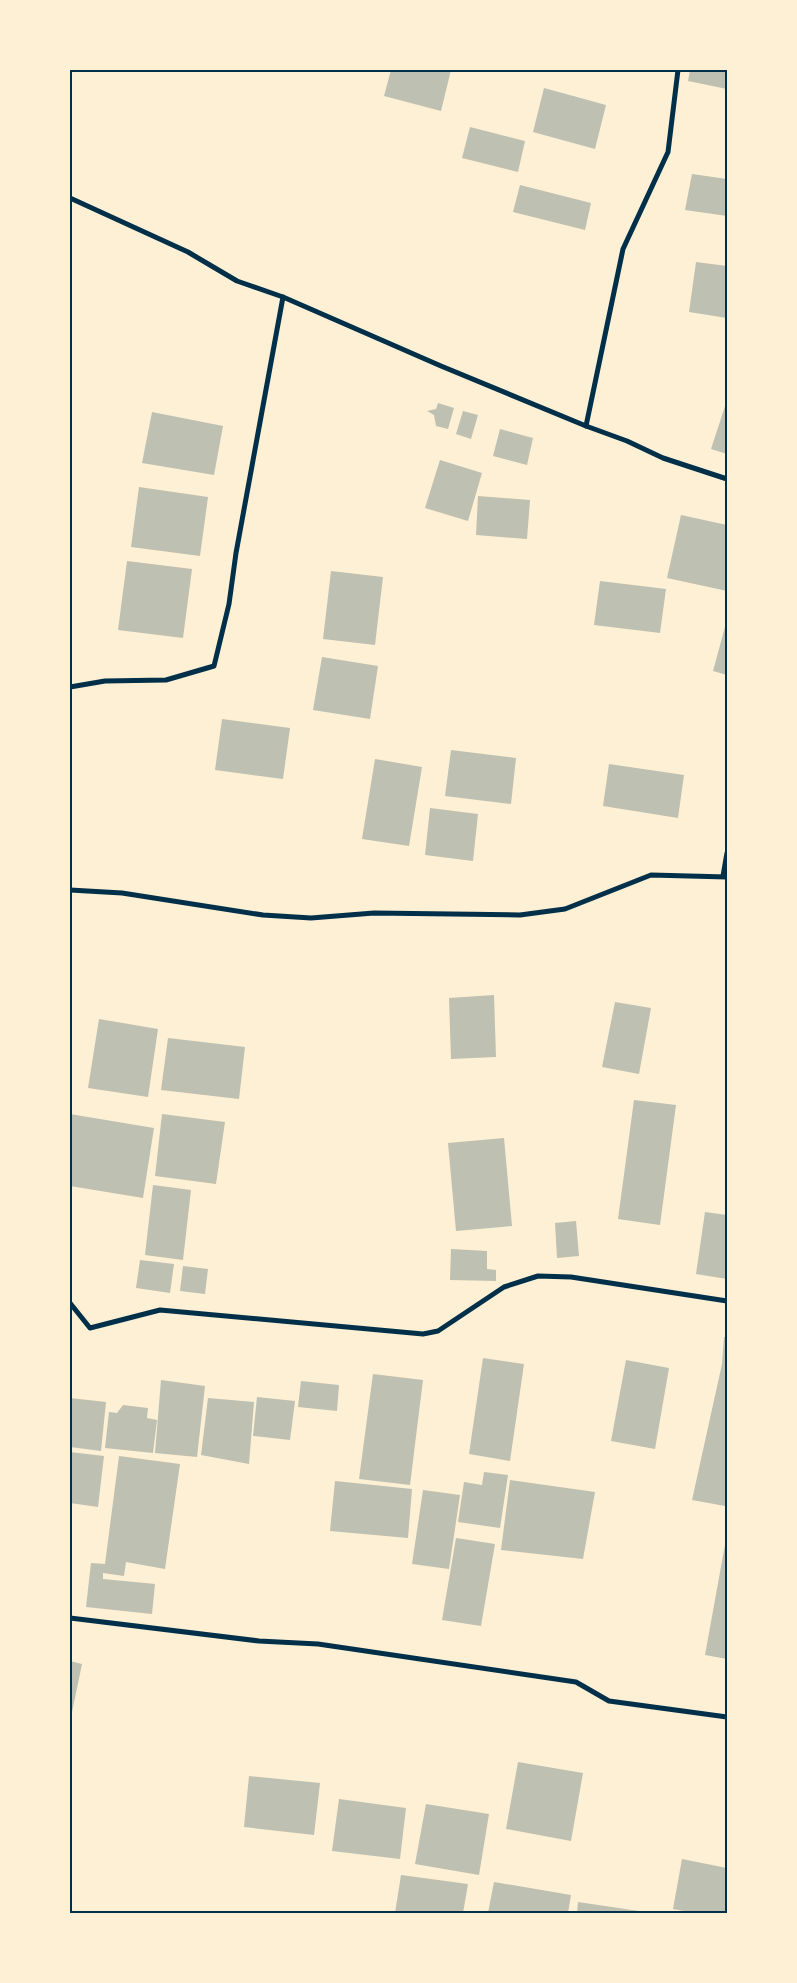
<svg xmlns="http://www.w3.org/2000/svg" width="797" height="1983" font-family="'Public Sans',sans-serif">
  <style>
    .building { fill: #bec0b2 }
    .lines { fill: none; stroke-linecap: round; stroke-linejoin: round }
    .minor { stroke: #003049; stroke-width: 5 }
    .neatline { fill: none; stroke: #003049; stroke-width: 2 }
  </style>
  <rect width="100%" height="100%" fill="#fdf0d5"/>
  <g class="building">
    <polygon points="391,70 451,70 441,111 384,96"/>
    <polygon points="690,70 727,70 727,89 688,81"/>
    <polygon points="544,88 606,105 595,149 533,132"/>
    <polygon points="470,127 525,141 518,172 462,158"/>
    <polygon points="692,174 727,179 727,216 685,210"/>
    <polygon points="520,185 591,203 585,230 513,212"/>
    <polygon points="696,262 727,266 727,318 689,312"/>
    <polygon points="727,400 727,454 711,449"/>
    <polygon points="438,403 454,408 448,429 436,426 434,415 427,411 436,409"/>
    <polygon points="463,411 478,415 471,439 456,434"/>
    <polygon points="152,412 223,426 214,475 142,463"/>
    <polygon points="500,429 533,438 527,465 493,456"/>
    <polygon points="440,460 482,473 468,521 425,508"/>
    <polygon points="139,487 208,497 200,556 131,547"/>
    <polygon points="478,496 530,500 527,539 476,535"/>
    <polygon points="681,515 727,525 727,591 667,578"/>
    <polygon points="127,561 192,569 183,638 118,630"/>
    <polygon points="331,571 383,577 375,645 323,639"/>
    <polygon points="600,581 666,589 660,633 594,625"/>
    <polygon points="726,623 727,623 727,675 713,671"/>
    <polygon points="322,657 378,666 370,719 313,710"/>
    <polygon points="222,719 290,728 283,779 215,770"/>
    <polygon points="451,750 516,758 511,804 445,796"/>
    <polygon points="375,759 422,767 409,846 362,839"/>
    <polygon points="609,764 684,775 678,818 603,806"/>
    <polygon points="430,808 478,814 473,861 425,855"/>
    <polygon points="494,995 496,1057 451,1059 449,998"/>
    <polygon points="615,1002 651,1008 639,1074 602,1067"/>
    <polygon points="99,1019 158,1029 148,1097 88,1088"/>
    <polygon points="168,1038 245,1047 239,1099 161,1090"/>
    <polygon points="634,1100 676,1105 660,1225 618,1219"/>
    <polygon points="70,1114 154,1128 143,1198 70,1186"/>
    <polygon points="162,1114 225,1122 216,1184 155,1176"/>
    <polygon points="504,1138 512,1226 456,1231 448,1143"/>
    <polygon points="153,1185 191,1190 183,1260 145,1255"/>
    <polygon points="705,1212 727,1215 727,1279 696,1274"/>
    <polygon points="576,1221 579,1256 557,1258 555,1223"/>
    <polygon points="451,1249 487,1251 487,1269 496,1270 496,1281 450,1280"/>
    <polygon points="140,1260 174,1264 170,1293 136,1288"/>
    <polygon points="183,1266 208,1269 205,1294 180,1291"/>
    <polygon points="724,1337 727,1337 727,1497 725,1506 692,1500 722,1364"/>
    <polygon points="483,1358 524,1364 510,1461 469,1454"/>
    <polygon points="626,1360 669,1368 655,1449 611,1441"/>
    <polygon points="373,1374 423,1380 410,1485 359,1479"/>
    <polygon points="161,1380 205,1386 197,1457 155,1453"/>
    <polygon points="301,1381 339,1385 337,1411 298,1407"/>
    <polygon points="257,1397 295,1401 290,1440 253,1436"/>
    <polygon points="70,1398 106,1402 101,1451 70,1447"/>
    <polygon points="208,1398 254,1402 249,1464 201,1455"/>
    <polygon points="123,1405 148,1408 147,1418 157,1420 153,1453 105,1448 109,1412 117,1413"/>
    <polygon points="70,1452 104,1456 98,1507 70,1503"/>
    <polygon points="119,1456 180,1464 165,1569 126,1562 124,1576 103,1573 103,1579 155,1584 152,1614 86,1607 91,1563 105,1564"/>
    <polygon points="484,1472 508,1475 500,1528 458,1522 464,1482 482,1485"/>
    <polygon points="510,1480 595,1492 583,1559 501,1550"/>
    <polygon points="335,1481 412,1489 408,1538 330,1531"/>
    <polygon points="423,1490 460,1495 449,1569 412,1564"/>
    <polygon points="456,1538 495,1544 481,1626 442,1620"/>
    <polygon points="726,1539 727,1539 727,1659 705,1655"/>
    <polygon points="70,1661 82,1664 71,1717 70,1717"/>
    <polygon points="518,1762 583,1773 571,1841 506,1829"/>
    <polygon points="249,1776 320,1783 314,1835 244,1827"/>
    <polygon points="339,1799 406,1808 400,1859 332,1851"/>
    <polygon points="426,1804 489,1814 479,1875 415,1864"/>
    <polygon points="682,1859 727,1868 727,1913 695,1913 673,1909"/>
    <polygon points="401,1875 468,1884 463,1913 395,1913"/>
    <polygon points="494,1882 571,1895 568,1913 488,1913"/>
    <polygon points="578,1902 639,1911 639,1913 577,1913"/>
  </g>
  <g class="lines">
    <g class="minor">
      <polyline points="70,198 188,252 237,281 283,297 441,366 586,426 627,441 663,458 727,479"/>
      <polyline points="586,426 623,249 668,152 678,70"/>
      <polyline points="70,687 105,681 166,680 214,666 229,604 236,553 283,297"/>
      <polyline points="723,876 727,853"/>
      <polyline points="70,890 122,893 263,915 311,918 374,913 520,915 565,909 651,875 727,877"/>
      <polyline points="70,1303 90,1328 160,1310 423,1334 438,1331 504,1287 538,1276 571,1277 727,1301"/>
      <polyline points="70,1618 259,1641 318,1644 576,1682 609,1701 727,1717"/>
    </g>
  </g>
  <rect width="797" height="1983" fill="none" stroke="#fdf0d5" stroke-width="142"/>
  <rect x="71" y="71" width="655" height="1841" class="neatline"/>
</svg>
